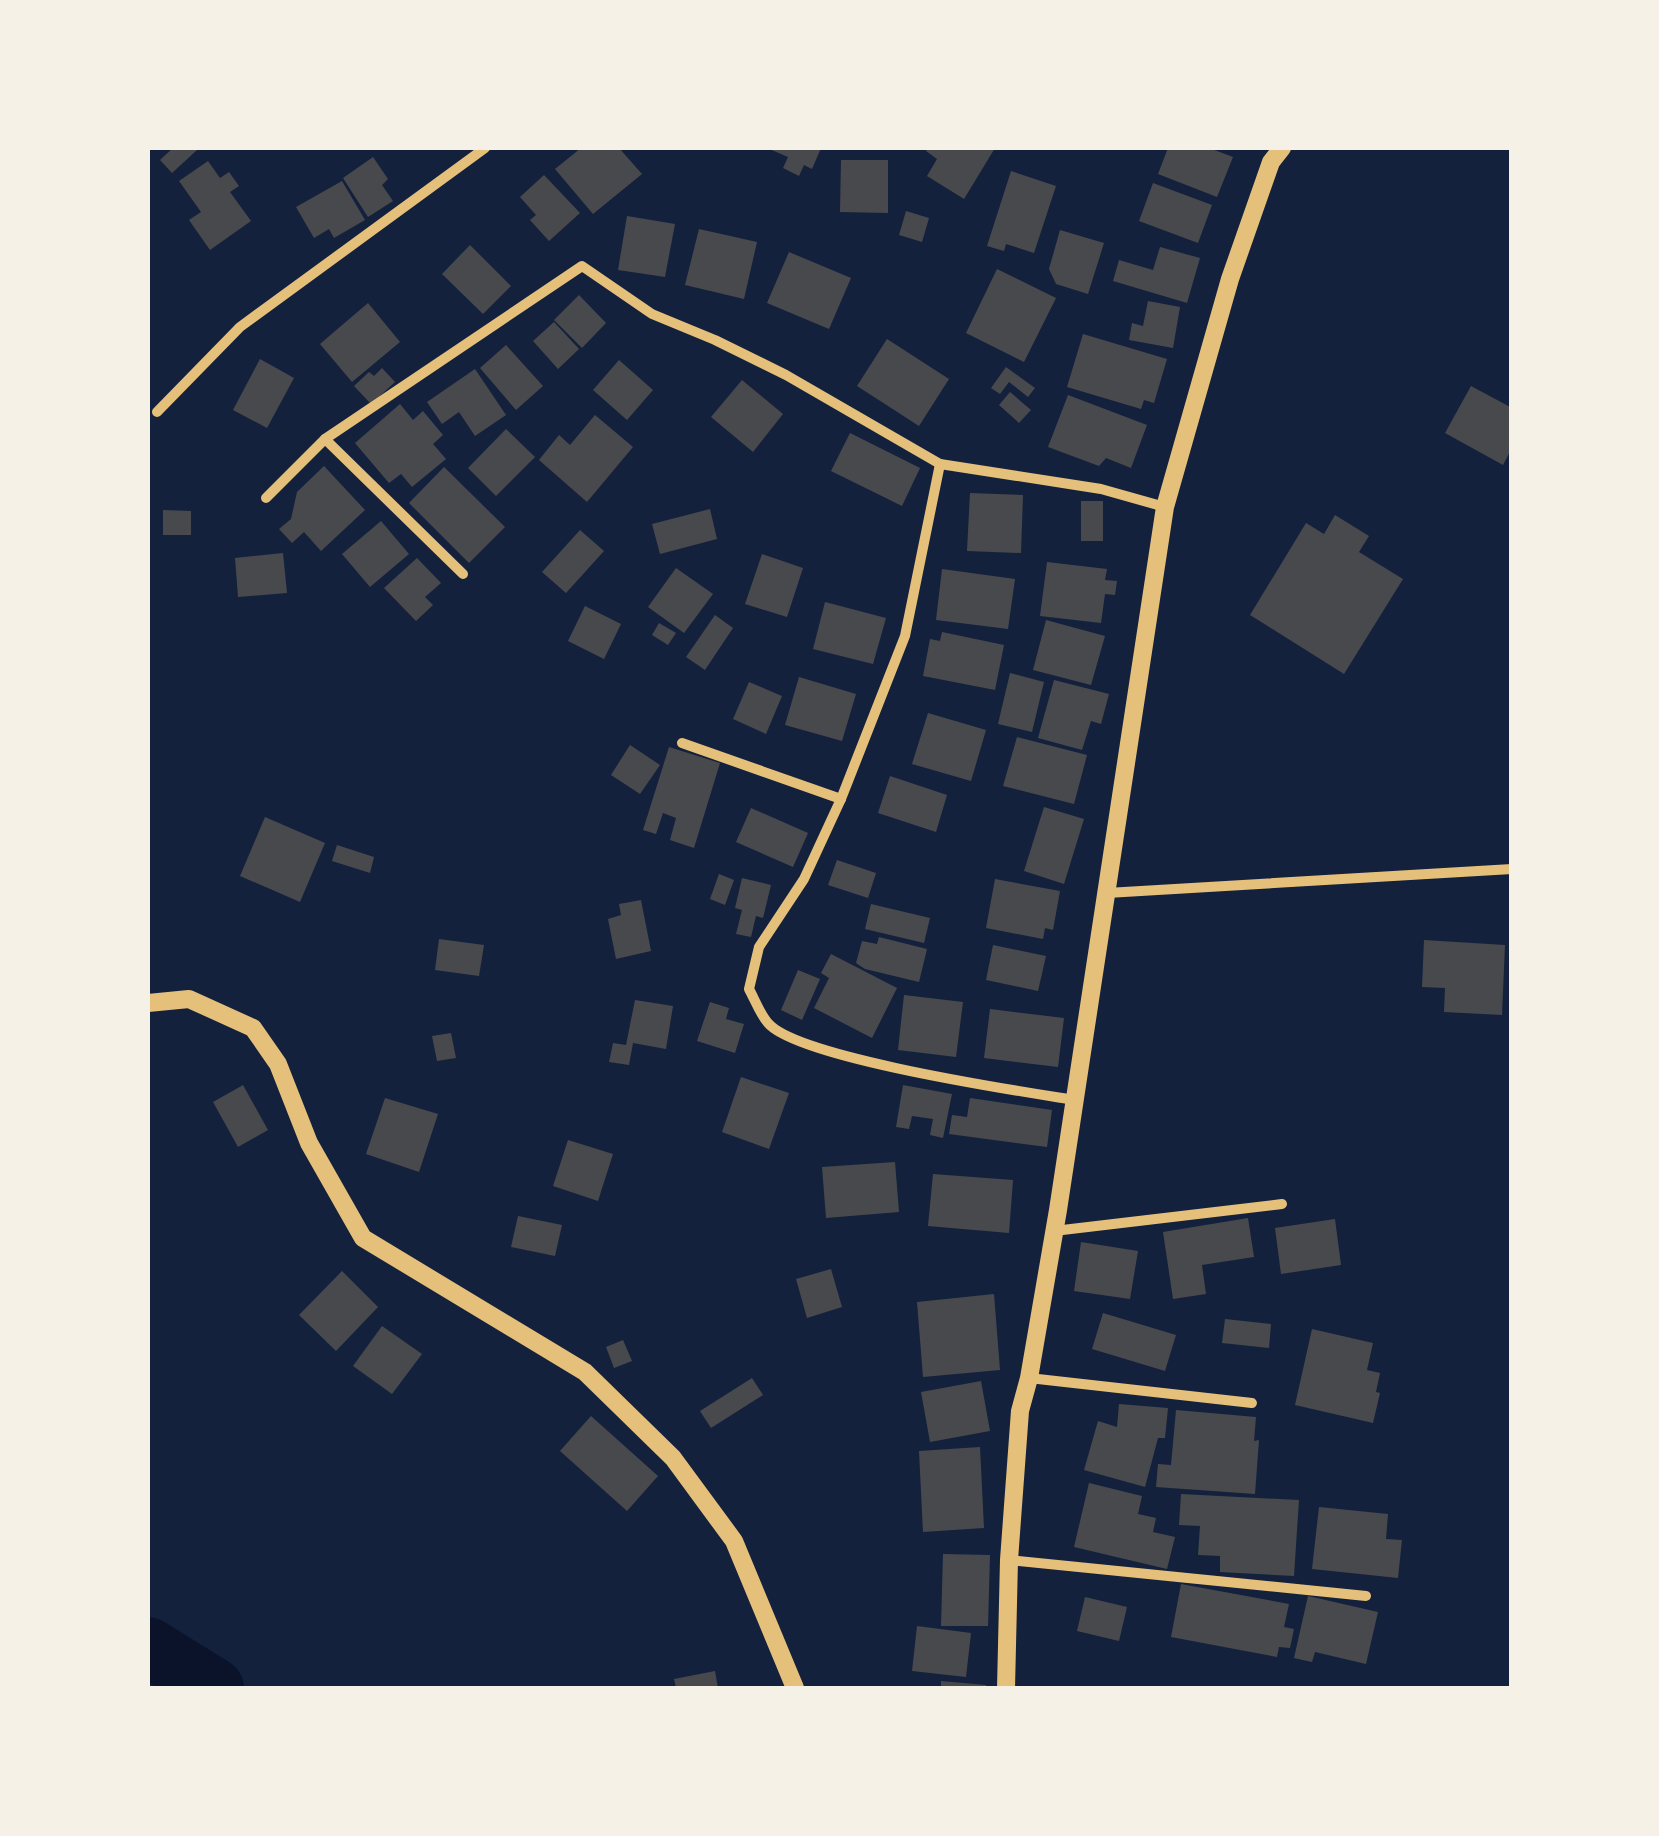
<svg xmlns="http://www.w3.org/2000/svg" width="1659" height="1836" font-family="'Sofia Sans Condensed',sans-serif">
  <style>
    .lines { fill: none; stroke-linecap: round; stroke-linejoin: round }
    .river { stroke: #0b132b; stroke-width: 60 }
    .building { fill: #48494c }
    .minor { stroke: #e5c07b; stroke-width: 10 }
    .tertiary { stroke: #e5c07b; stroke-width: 18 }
  </style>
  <rect width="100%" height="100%" fill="#14213d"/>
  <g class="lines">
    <polyline class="river" points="148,1647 214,1688"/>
  </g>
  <g class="building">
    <polygon points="173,148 197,150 172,173 160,160"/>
    <polygon points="581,148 619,148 642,174 593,214 555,169"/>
    <polygon points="767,148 821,148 812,169 804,165 799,176 783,168 788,157"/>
    <polygon points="928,148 995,148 964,199 927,176 937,159 926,151"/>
    <polygon points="1168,148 1209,148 1233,157 1217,197 1158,174"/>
    <polygon points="373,157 388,179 382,185 393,201 368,217 343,178"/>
    <polygon points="841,160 888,160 888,213 840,212"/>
    <polygon points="208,161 220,178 229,172 239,186 230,192 251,221 210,250 189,220 201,212 179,181"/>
    <polygon points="1011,171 1056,186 1034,253 1006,244 1004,251 987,246"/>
    <polygon points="544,175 580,213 549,241 530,220 536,215 520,197"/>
    <polygon points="342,181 365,220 334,238 329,229 314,238 296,207"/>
    <polygon points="1153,183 1212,205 1198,243 1139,221"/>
    <polygon points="906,211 929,218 922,242 899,235"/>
    <polygon points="627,216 675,224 665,277 618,270"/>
    <polygon points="699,229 757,242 744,299 685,285"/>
    <polygon points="1060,230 1104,243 1088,294 1056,284 1049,269"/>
    <polygon points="470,245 511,286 483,314 442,274"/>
    <polygon points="1160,247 1200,258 1187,303 1113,281 1119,260 1153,270"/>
    <polygon points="789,252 851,278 829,329 767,303"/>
    <polygon points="997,269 1056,298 1024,362 966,333"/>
    <polygon points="579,295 606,323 582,348 554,320"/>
    <polygon points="1148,301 1180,307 1173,348 1129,340 1132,323 1143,326"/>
    <polygon points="368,303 400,342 352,382 320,344"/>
    <polygon points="554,322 579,349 558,369 533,341"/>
    <polygon points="1083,334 1167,359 1154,403 1144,400 1141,409 1067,387"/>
    <polygon points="887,339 949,379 919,426 857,386"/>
    <polygon points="506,345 543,386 516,410 480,368"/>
    <polygon points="260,359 294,378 267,428 233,410"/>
    <polygon points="619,360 653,390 627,420 593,390"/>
    <polygon points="1006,367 1035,388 1028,397 1009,382 1000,394 991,388"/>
    <polygon points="382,368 395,382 371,404 354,386 369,372 374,376"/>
    <polygon points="475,369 506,415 475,436 459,412 442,424 427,402"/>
    <polygon points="742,380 783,414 753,452 711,417"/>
    <polygon points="1471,386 1512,408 1512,448 1503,465 1445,433"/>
    <polygon points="1010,392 1031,410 1019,423 999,405"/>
    <polygon points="1068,395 1147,425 1131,468 1106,458 1099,466 1048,447"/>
    <polygon points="400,404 413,420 423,411 443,435 433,444 446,459 412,487 401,474 389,483 355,443"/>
    <polygon points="595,415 633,447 587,502 539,460 559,435 570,445"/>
    <polygon points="506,429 535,457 496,496 468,468"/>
    <polygon points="850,433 920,468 902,506 831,471"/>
    <polygon points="324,466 365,510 321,551 304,532 292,543 279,529 291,519 297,492"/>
    <polygon points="444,467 505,527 469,563 409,503"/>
    <polygon points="970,493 1023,495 1021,553 967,551"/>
    <rect x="1081" y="501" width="22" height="40"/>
    <polygon points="710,509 717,539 660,554 652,524"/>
    <polygon points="163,510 191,511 191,535 163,535"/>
    <polygon points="1335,515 1369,536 1359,552 1403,579 1344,674 1250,615 1306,523 1324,534"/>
    <polygon points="381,521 409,554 370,587 342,554"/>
    <polygon points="580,530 604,551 566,593 542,572"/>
    <polygon points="283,553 287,593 238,597 235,558"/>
    <polygon points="762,554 803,568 787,617 745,604"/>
    <polygon points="417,558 441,583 425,597 433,605 416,621 384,588"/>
    <polygon points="1047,562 1107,569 1105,580 1117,581 1115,595 1105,594 1101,623 1040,616"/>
    <polygon points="676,568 713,594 684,633 648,607"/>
    <polygon points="942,569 1015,579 1008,629 936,620"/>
    <polygon points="825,602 886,618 873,664 813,649"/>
    <polygon points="585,606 621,624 604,659 568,641"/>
    <polygon points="715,615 733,628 705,670 686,657"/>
    <polygon points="1046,620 1105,636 1091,685 1033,670"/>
    <polygon points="659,623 676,633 668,645 652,635"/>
    <polygon points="942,632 1004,645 995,690 923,676 930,639 940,641"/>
    <polygon points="1010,673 1044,682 1032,732 998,724"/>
    <polygon points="799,677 856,694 842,741 785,725"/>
    <polygon points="1054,680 1109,694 1101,724 1091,721 1082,750 1038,738"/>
    <polygon points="749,682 782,696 766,734 733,719"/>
    <polygon points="928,713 986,730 971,781 912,764"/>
    <polygon points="1017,737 1087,755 1074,804 1003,786"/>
    <polygon points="630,745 660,765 640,794 611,775"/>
    <polygon points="669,747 720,763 694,848 670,840 676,818 663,813 656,834 643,830"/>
    <polygon points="890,776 947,795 936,832 878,813"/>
    <polygon points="1044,807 1084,819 1064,884 1024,871"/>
    <polygon points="751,808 808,833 793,867 736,842"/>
    <polygon points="265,817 325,843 300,902 240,876"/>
    <polygon points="337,845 374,857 370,873 332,861"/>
    <polygon points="837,860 876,873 868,898 828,885"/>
    <polygon points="719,874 734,880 725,905 710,899"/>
    <polygon points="742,878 771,885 763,918 756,916 751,937 736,934 742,910 735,908"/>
    <polygon points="995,879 1060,891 1053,930 1045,928 1043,939 986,928"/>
    <polygon points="641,900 651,951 616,959 608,919 621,915 619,904"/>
    <polygon points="871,904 930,918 924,943 865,929"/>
    <polygon points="879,937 927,949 919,982 865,969 856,963 862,941 877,944"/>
    <polygon points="439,939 484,945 479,976 435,970"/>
    <polygon points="1424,940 1505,945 1502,1015 1444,1012 1445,988 1422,987"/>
    <polygon points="993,945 1046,956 1038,991 986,980"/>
    <polygon points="831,954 897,988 872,1038 814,1008 829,978 821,973"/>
    <polygon points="798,970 820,979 802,1020 781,1010"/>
    <polygon points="904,995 963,1002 956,1057 898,1050"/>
    <polygon points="635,1000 673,1006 666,1049 633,1043 629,1065 609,1062 613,1043 626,1045"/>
    <polygon points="710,1002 729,1008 726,1019 744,1024 735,1053 697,1041"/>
    <polygon points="990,1009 1064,1018 1058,1067 984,1058"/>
    <polygon points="451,1033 456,1058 437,1061 432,1036"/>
    <polygon points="741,1077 789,1093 769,1149 722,1132"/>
    <polygon points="243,1085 268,1130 238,1147 213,1102"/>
    <polygon points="903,1085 952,1094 943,1138 930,1135 933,1119 912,1116 909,1129 896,1127"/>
    <polygon points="385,1098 438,1114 419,1172 366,1154"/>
    <polygon points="970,1098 1052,1110 1047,1147 949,1134 952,1115 967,1117"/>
    <polygon points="568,1140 613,1154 598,1201 553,1186"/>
    <polygon points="895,1162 899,1212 826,1218 822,1167"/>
    <polygon points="933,1174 1013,1180 1009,1233 928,1226"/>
    <polygon points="518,1216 562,1225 555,1256 511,1247"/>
    <polygon points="1248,1218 1254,1257 1202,1265 1206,1294 1173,1299 1163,1232"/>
    <polygon points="1335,1219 1341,1265 1281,1274 1275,1228"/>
    <polygon points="1081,1242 1138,1251 1130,1299 1074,1291"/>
    <polygon points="831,1269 842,1307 807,1318 796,1279"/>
    <polygon points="342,1271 378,1307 336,1351 299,1315"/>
    <polygon points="994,1294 1000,1370 923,1377 917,1302"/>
    <polygon points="1103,1313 1176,1335 1165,1371 1092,1349"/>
    <polygon points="1225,1319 1271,1324 1269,1348 1222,1343"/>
    <polygon points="382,1326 422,1354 392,1394 353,1366"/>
    <polygon points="1312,1329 1373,1343 1367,1370 1380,1373 1376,1392 1380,1393 1373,1423 1295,1405"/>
    <polygon points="623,1340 632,1361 614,1368 606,1347"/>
    <polygon points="752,1378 763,1395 711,1428 700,1411"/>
    <polygon points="981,1381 990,1431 930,1442 921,1392"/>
    <polygon points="1119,1404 1168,1408 1165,1438 1158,1438 1145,1487 1084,1470 1098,1421 1117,1427"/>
    <polygon points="1176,1410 1256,1417 1254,1441 1259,1440 1255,1494 1156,1487 1158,1464 1171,1465"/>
    <polygon points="591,1416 658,1476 627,1511 560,1451"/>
    <polygon points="980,1447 984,1528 923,1532 919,1451"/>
    <polygon points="1089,1483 1142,1496 1138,1514 1156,1518 1153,1532 1175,1537 1167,1569 1074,1547"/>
    <polygon points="1181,1494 1299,1500 1294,1576 1220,1572 1220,1556 1198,1555 1200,1526 1179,1525"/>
    <polygon points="1319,1507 1388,1514 1386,1539 1402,1540 1398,1578 1312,1569"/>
    <polygon points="943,1554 990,1555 988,1626 941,1626"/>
    <polygon points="1181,1584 1289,1604 1284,1627 1294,1629 1290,1648 1279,1647 1277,1657 1171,1637"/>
    <polygon points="1308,1596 1378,1612 1366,1664 1315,1652 1312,1662 1294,1658"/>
    <polygon points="1085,1597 1127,1607 1119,1641 1077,1631"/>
    <polygon points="917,1626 971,1633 966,1677 912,1671"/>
    <polygon points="715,1671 718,1688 676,1688 674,1679"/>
    <polygon points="941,1681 986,1685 986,1688 941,1688"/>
  </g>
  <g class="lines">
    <g class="minor">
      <polyline points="157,412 240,327 485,148"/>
      <polyline points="325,439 463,574"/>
      <path d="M940,464L905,636L841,799L804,879L759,947L749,989C755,1000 760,1014 768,1023C797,1058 1019,1091 1074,1100"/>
      <polyline points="266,498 325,439 582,266 652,314 715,340 786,375 940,464 1101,489 1165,507"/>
      <polyline points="682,743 841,799"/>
      <polyline points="1107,893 1512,869"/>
      <polyline points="1054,1231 1282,1204"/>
      <polyline points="1029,1378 1252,1403"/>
      <polyline points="1009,1560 1366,1596"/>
    </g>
    <g class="tertiary">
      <polyline points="148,1003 189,999 253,1028 278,1064 309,1143 363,1238 585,1372 673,1458 734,1541 795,1688"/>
      <polyline points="1006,1688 1009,1560 1020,1411 1029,1378 1058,1210 1165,507 1230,279 1271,162 1282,148"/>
    </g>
  </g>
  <rect width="1659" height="1836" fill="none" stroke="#f6f1e7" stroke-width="300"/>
</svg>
